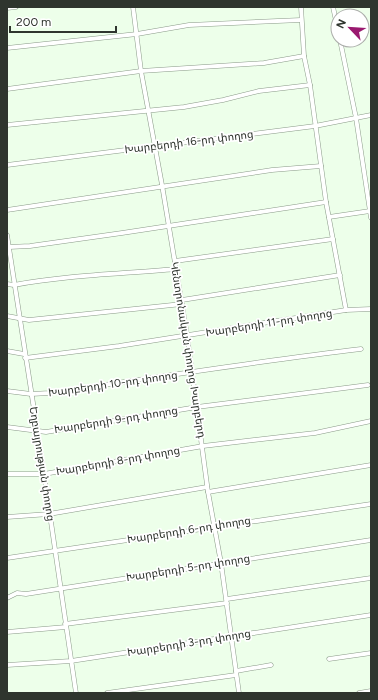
<svg xmlns="http://www.w3.org/2000/svg" width="378" height="700" font-family="Figtree,'Noto Sans Armenian',sans-serif">
  <style>
    .lines { fill: none; stroke-linecap: round; stroke-linejoin: round }
    .minor-casing { stroke: #8a9a88; stroke-width: 5 }
    .minor { stroke: #fff; stroke-width: 4 }
    .labels { text-anchor: middle; dominant-baseline: central; stroke-width: 3.5; stroke-linejoin: round; paint-order: stroke }
    .street-label { font-size: 11px; fill: #2f352e; stroke: #fff }
  </style>
  <rect width="100%" height="100%" fill="#edffea"/>
  <g class="lines">
    <g class="minor-casing">
      <g id="minor">
        <polyline points="133,7 141,71 162,185 187,335 208,492 221,563 239,693"/>
        <polyline points="301,7 304,56 310,85 326,202 346,310"/>
        <polyline points="333,7 338,30"/>
        <polyline points="7,8 16,7"/>
        <polyline points="340,40 356,118 371,218"/>
        <polyline points="7,48 137,34 189,25 301,20"/>
        <polyline points="7,89 141,71 264,63 304,56"/>
        <polyline points="7,125 184,107 223,100 259,91 310,85"/>
        <polyline points="7,165 315,126 371,115"/>
        <polyline points="7,210 272,170 321,166"/>
        <polyline points="329,217 370,211"/>
        <polyline points="7,235 44,474 76,693"/>
        <polyline points="9,247 30,246 122,233 326,202"/>
        <polyline points="175,261 333,239"/>
        <path d="M7,284L14,285C68,275 122,274 176,269"/>
        <polyline points="182,300 340,275"/>
        <polyline points="7,316 29,320 182,304"/>
        <polyline points="7,351 24,354"/>
        <polyline points="25,358 119,346 346,310 371,309"/>
        <path d="M7,391L31,394L50,393C153,378 257,361 361,349"/>
        <polyline points="7,427 46,432 197,407 368,385"/>
        <polyline points="7,474 44,474 203,446 315,433 371,421"/>
        <polyline points="208,492 371,465"/>
        <polyline points="7,517 49,514 207,487"/>
        <polyline points="7,558 371,504"/>
        <polyline points="7,598 17,593 26,594 371,540"/>
        <polyline points="227,599 371,578"/>
        <polyline points="65,624 227,603"/>
        <polyline points="7,632 66,627"/>
        <polyline points="329,659 371,653"/>
        <polyline points="7,665 71,661 371,615"/>
        <polyline points="236,671 271,665"/>
        <polyline points="107,693 236,675"/>
        <polyline points="359,693 371,691"/>
      </g>
    </g>
    <use href="#minor" class="minor"/>
  </g>
  <g class="labels">
    <g class="street-label">
      <text transform="translate(189 142) rotate(-7)">Խարբերդի 16-րդ փողոց</text>
      <text transform="translate(269 323) rotate(-9)">Խարբերդի 11-րդ փողոց</text>
      <text transform="translate(188 350) rotate(81)">Կենտրոնական փողոց Խարբերդ</text>
      <text transform="translate(113 384) rotate(-8)">Խարբերդի 10-րդ փողոց</text>
      <text transform="translate(116 420) rotate(-9)">Խարբերդի 9-րդ փողոց</text>
      <text transform="translate(118 461) rotate(-10)">Խարբերդի 8-րդ փողոց</text>
      <text transform="translate(42 464) rotate(81)">Եղբայրության փողոց</text>
      <text transform="translate(189 530) rotate(-9)">Խարբերդի 6-րդ փողոց</text>
      <text transform="translate(188 568) rotate(-9)">Խարբերդի 5-րդ փողոց</text>
      <text transform="translate(189 643) rotate(-9)">Խարբերդի 3-րդ փողոց</text>
    </g>
  </g>
  <rect width="378" height="700" fill="none" stroke="#2f352e" stroke-width="16"/>
  <g transform="translate(350 28) rotate(295)"><circle r="19" fill="#ffffff" stroke="#acaeab"/>
  <path d="M0-3L7 15L0 10L-7 15Z" fill="#9a196f"/>
  <text y="-6" font-size="11" font-weight="bold" text-anchor="middle" fill="#2f352e">N</text>
  </g>
  <path d="M10 26v6h106v-6" fill="none" stroke="#2f352e" stroke-width="2"/>
  <text x="16" y="26" font-size="12" fill="#2f352e" stroke="#ffffff" stroke-width="3" paint-order="stroke">200 m</text>
</svg>
